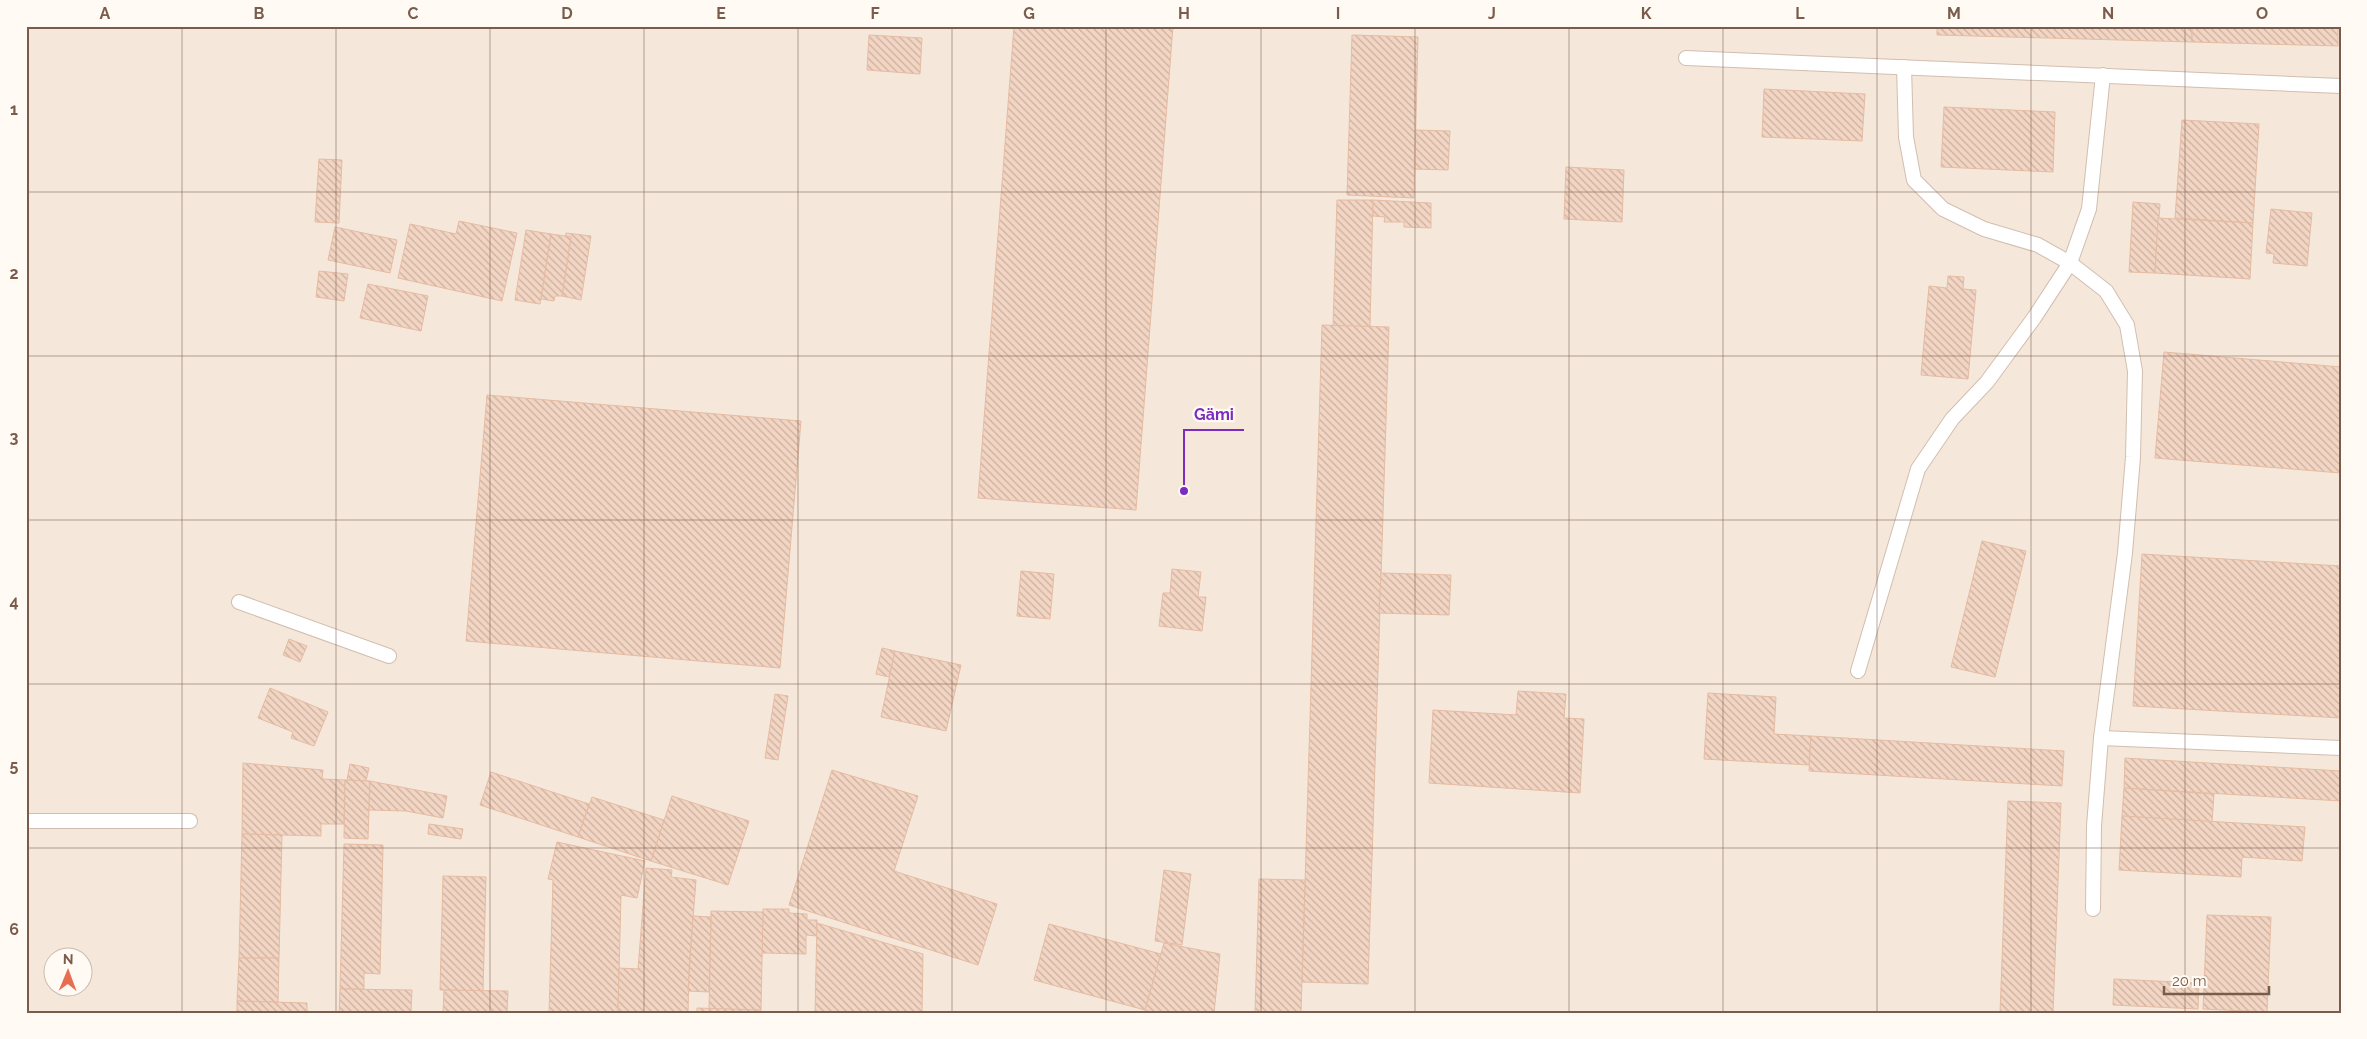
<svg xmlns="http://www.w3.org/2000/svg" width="2367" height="1039" font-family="Raleway,sans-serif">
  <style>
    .residential { fill: #f5e8da; fill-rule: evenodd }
    .building { fill: url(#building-back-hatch); stroke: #e6bba3 }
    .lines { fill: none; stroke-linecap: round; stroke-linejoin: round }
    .service-casing { stroke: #d1beb0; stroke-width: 16 }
    .service { stroke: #fff; stroke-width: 14 }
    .grid { fill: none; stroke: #7a5c4d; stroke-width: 1; stroke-opacity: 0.55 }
    .leader { fill: none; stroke: #7b2cbf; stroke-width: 2 }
    .callout-dot { fill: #7b2cbf; stroke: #fffaf3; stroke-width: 2 }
    .callout-label { font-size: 16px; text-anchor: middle; font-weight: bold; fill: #7b2cbf; stroke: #fffaf3; stroke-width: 4.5; stroke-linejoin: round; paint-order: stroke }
    .neatline { fill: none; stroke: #7a5c4d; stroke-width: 2 }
    .grid-label { font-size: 16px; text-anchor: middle; font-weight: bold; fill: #7a5c4d }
  </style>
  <defs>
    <pattern id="building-back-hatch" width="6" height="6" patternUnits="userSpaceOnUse" patternTransform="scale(1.25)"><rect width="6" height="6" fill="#f3d5c3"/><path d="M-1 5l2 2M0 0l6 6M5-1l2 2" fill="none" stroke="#cab0a1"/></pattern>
  </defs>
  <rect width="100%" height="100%" fill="#fdf6ec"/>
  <path class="residential" d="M26,26H2341V1013H26ZM52,956H82V986H52Z"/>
  <g class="building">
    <polygon points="1014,26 1173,26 1136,510 978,498"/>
    <polygon points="1937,26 2192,26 2192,42 1937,35"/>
    <polygon points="2192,26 2338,26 2338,46 2192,42"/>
    <polygon points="869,35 922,38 920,74 867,70"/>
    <polygon points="1352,35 1418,37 1414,198 1347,195"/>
    <polygon points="1764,89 1865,94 1862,141 1762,137"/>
    <polygon points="1944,107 2055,112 2053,172 1941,167"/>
    <polygon points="2182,120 2259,124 2253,223 2175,218"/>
    <polygon points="1416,130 1450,131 1448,170 1414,169"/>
    <polygon points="319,159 342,160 339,223 315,222"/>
    <polygon points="1566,167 1624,170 1622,222 1564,219"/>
    <polygon points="1337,200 1373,200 1370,327 1333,326"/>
    <polygon points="1373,200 1431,203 1431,228 1404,227 1404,222 1384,222 1385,217 1373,216"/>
    <polygon points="2133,202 2160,204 2155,273 2129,272"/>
    <polygon points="2271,209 2312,213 2307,266 2273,263 2274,254 2266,253"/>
    <polygon points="2158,218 2253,223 2250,279 2155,273"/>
    <polygon points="459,221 517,233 502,301 398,278 410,224 456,234"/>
    <polygon points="335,227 397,240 390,273 328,260"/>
    <polygon points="526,230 551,234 540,304 515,300"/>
    <polygon points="566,233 591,236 581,300 562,296 571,237 565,237"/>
    <polygon points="551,234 571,237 562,296 555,296 554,301 541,299"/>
    <polygon points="319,271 348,274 344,301 316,297"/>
    <polygon points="1948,276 1964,277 1963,289 1976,290 1968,379 1921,375 1929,286 1947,288"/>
    <polygon points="368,284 428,296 421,331 360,318"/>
    <polygon points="1322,325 1389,327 1368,984 1302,982"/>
    <polygon points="2164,352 2341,367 2341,473 2155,458"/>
    <polygon points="487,395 801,421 780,668 466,641"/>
    <polygon points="1982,541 2026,551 1995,677 1951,667"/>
    <polygon points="2142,554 2341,566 2341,718 2133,706"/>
    <polygon points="1172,569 1201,572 1198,597 1206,597 1202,631 1159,626 1163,593 1170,593"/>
    <polygon points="1021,571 1054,574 1050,619 1017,616"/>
    <polygon points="1381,573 1451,575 1449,615 1379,613"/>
    <polygon points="289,639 307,646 300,662 283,655"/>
    <polygon points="882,648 895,651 889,677 876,674"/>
    <polygon points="895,651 961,665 946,731 881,717"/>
    <polygon points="270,688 328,712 314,746 291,738 293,732 258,718"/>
    <polygon points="1518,691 1566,694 1564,718 1584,719 1580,793 1429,783 1433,710 1516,715"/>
    <polygon points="1708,693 1776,697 1774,734 1811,736 1809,765 1704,759"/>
    <polygon points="775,694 788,696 778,760 765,758"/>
    <polygon points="1811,736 2064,751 2062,786 1809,771"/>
    <polygon points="2125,758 2341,771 2341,801 2124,788"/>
    <polygon points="243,763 323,770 322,779 345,780 344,824 321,824 321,836 242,834"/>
    <polygon points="350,764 369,768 366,781 347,780"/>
    <polygon points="832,770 918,796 894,871 997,904 978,965 789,905"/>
    <polygon points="491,772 589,804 578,837 480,805"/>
    <polygon points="345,780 370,781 368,839 344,838"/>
    <polygon points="370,781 447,796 443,818 406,811 369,810"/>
    <polygon points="2124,788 2214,794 2212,822 2122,816"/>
    <polygon points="672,796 749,821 728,885 651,861"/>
    <polygon points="592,797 664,820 651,861 578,837"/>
    <polygon points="2008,801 2061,803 2053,1013 2000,1013"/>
    <polygon points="2122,816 2305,827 2302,861 2242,857 2241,877 2119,870"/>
    <polygon points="429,824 463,829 461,839 428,834"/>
    <polygon points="242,834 282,835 279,958 239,958"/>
    <polygon points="557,842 645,861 637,898 621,895 618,1013 549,1013 553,880 548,879"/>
    <polygon points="344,844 383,845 380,974 364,973 364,989 340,989"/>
    <polygon points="646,868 672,870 671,877 696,880 689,970 688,1013 618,1013 619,968 638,969"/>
    <polygon points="1164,870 1191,874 1182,945 1155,941"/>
    <polygon points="443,876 486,877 483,991 440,990"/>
    <polygon points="1259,879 1305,880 1301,1013 1255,1013"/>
    <polygon points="763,909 789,909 789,913 807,914 807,920 817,920 817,936 806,935 806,954 762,953"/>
    <polygon points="711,911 763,912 761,1010 709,1009"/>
    <polygon points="2207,915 2271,917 2267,1012 2203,1009"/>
    <polygon points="693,916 711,917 709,992 688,991"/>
    <polygon points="817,923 923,954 922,1013 815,1013"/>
    <polygon points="1049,924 1161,954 1145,1010 1034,980"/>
    <polygon points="1164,943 1220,954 1214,1013 1154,1013 1145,1010"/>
    <polygon points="239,958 279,958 278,1002 237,1001"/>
    <polygon points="2114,979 2199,983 2198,1009 2113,1005"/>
    <polygon points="340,989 412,990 411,1013 339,1013"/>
    <polygon points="444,990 508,991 507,1013 443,1013"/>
    <polygon points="237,1001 307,1003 307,1013 237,1013"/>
    <polygon points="697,1008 761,1010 760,1013 697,1013"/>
  </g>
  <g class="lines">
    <g class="service-casing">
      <g id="service">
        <polyline points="1686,58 2341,86"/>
        <polyline points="1904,67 1906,137 1914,180 1943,209 1984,229 2038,245 2070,263 2106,291 2127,325 2135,371 2133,457 2125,553 2101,738 2094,826 2093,909"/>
        <polyline points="239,602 389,656"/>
        <polyline points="1858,671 1918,469 1952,419 1987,382 2034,318 2070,263 2089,209 2103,75"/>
        <polyline points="2101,738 2341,748"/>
        <polyline points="26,821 190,821"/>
      </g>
    </g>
    <use href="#service" class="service"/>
  </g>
  <path class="grid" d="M182,26V1013M336,26V1013M490,26V1013M644,26V1013M798,26V1013M952,26V1013M1106,26V1013M1261,26V1013M1415,26V1013M1569,26V1013M1723,26V1013M1877,26V1013M2031,26V1013M2185,26V1013M26,192H2341M26,356H2341M26,520H2341M26,684H2341M26,848H2341"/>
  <path class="leader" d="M1184 491L1184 430H1244"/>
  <circle class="callout-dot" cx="1184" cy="491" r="5"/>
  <g class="callout-label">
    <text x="1214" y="420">Gämi</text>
  </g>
  <rect width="2367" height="1039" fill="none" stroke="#fffaf3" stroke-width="55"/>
  <g transform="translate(68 972) rotate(1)"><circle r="24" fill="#fffaf3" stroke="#cabbb1"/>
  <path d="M0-4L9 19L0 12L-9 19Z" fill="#e76f51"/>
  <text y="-8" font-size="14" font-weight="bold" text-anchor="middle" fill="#7a5c4d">N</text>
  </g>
  <path d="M2164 986v8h105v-8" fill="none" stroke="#7a5c4d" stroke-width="2.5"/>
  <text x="2172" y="986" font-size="15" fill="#7a5c4d" stroke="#fffaf3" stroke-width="4" paint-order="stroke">20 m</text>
  <rect x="28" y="28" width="2312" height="984" class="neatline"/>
  <g class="grid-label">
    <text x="105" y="19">A</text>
    <text x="259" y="19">B</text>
    <text x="413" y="19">C</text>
    <text x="567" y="19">D</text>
    <text x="721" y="19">E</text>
    <text x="875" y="19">F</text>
    <text x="1029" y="19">G</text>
    <text x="1184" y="19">H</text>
    <text x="1338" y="19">I</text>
    <text x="1492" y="19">J</text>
    <text x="1646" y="19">K</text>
    <text x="1800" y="19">L</text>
    <text x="1954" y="19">M</text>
    <text x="2108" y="19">N</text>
    <text x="2262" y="19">O</text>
    <text x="14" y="115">1</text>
    <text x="14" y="279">2</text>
    <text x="14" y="443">3</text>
    <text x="14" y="607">4</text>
    <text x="14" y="771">5</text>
    <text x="14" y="935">6</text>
  </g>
</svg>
